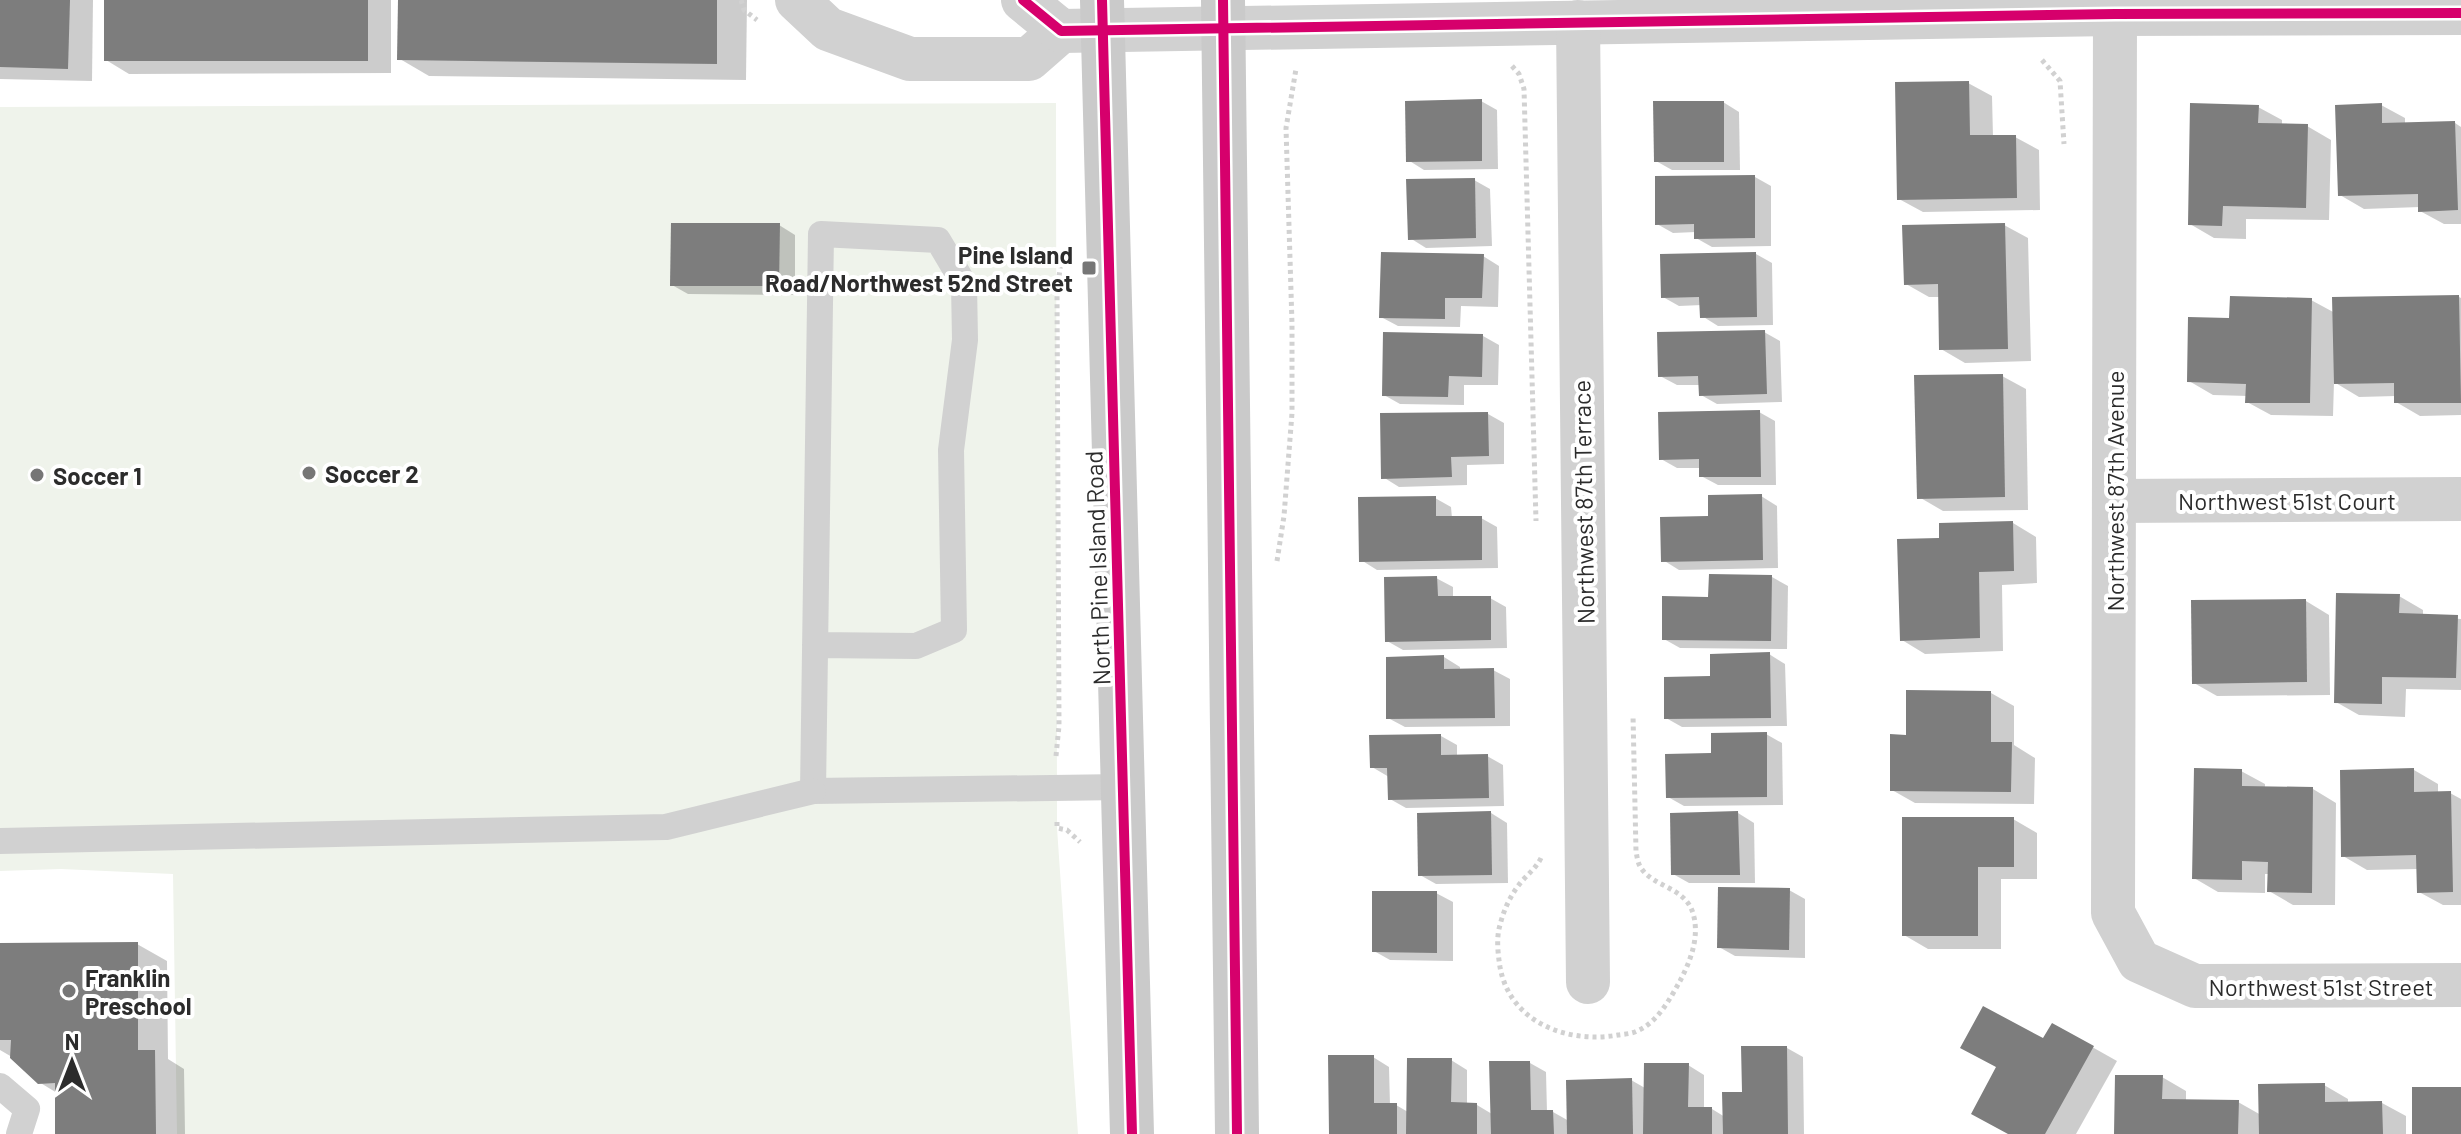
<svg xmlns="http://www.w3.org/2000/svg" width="2461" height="1134" font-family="Barlow,sans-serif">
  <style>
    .green { fill: #eff3eb }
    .shadow { fill: #0003 }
    .building { fill: #7d7d7d }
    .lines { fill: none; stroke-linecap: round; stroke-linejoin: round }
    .path { stroke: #d1d1d1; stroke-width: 5; stroke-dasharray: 4 4; stroke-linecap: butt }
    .lane { stroke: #d1d1d1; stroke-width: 26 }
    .street { stroke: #d1d1d1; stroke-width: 44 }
    .secondary { stroke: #cacaca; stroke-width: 44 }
    .cycleway-casing { stroke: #fff; stroke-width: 15 }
    .cycleway { stroke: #d6006c; stroke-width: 10 }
    .poi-dot { fill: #767676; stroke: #fff; stroke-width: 3 }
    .labels { text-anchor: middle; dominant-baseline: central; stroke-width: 8; stroke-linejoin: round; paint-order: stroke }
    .poi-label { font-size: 24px; font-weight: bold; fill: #2c2c2c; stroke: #fff; text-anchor: start }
    .street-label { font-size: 24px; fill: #2c2c2c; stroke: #fff }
  </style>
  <rect width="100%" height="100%" fill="#fff"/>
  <polygon class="green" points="1056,103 1057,828 1078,1134 177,1134 173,874 61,869 0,871 0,107"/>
  <g class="shadow">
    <polygon points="0,0 93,0 92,81 0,79"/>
    <polygon points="106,0 391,0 391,73 129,74 106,60"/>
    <polygon points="400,0 747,0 746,80 429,76 400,59"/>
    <polygon points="1968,83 1992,96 1993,137 2015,137 2039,150 2040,210 1923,212 1899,199"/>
    <polygon points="1481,101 1497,110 1498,169 1424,170 1408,160"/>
    <polygon points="1723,102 1739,112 1740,170 1672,170 1656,161"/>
    <polygon points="2381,105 2405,118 2405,125 2455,123 2461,127 2461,224 2444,224 2420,211 2420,207 2364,209 2340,195"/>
    <polygon points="2258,107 2282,120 2282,126 2307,126 2331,140 2329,220 2246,219 2246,239 2214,238 2190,224"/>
    <polygon points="1755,177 1771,186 1771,246 1712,247 1696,238 1696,232 1673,233 1657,224"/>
    <polygon points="1474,180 1490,189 1492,246 1426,248 1410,238"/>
    <polygon points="779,225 795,235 795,295 688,294 672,285"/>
    <polygon points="2004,225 2028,238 2031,361 1965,363 1941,349 1940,297 1929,297 1906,284"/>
    <polygon points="1756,254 1772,263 1773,325 1718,326 1702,316 1702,305 1679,306 1663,297"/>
    <polygon points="1483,256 1499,266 1498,307 1461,306 1460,327 1398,326 1381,317"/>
    <polygon points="2459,297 2461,298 2461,415 2420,416 2396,402 2396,396 2359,397 2334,382 2333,416 2271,415 2247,402 2248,396 2213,395 2189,381 2231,320 2311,300 2335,313"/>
    <polygon points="1764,332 1780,341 1782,402 1717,404 1701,395 1700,385 1677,385 1660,376"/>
    <polygon points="1483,336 1499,345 1498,385 1464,385 1464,405 1400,404 1384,395"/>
    <polygon points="2002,376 2026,389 2028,510 1943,511 1919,497"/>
    <polygon points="1759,412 1775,421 1776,485 1718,485 1701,476 1701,468 1677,468 1661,459"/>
    <polygon points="1488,414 1504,423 1504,464 1467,465 1467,485 1399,487 1383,477"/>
    <polygon points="1761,496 1777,506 1778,568 1679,570 1663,560 1710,518"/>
    <polygon points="1435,498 1451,507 1452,518 1481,518 1497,527 1498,568 1377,570 1361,560"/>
    <polygon points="2013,523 2036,537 2037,583 2002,585 2003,651 1925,654 1902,640 1941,539"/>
    <polygon points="1772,577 1788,586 1787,649 1680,648 1664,639 1710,599"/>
    <polygon points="1436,578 1453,587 1453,598 1490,598 1506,607 1507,648 1403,650 1387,641"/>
    <polygon points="2399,596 2423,610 2423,616 2461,619 2461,690 2406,689 2405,717 2359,715 2336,702"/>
    <polygon points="2306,601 2329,615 2330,695 2217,696 2194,683"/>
    <polygon points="1769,654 1785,664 1787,726 1682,727 1666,718 1712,678"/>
    <polygon points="1444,657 1460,667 1460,671 1493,670 1510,679 1510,726 1405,727 1388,718"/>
    <polygon points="1991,693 2014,706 2014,745 2035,758 2034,804 1915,803 1892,790 1908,737"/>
    <polygon points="1766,734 1782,743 1783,805 1684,806 1668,797 1713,755"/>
    <polygon points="1441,736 1457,745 1457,756 1487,756 1503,765 1504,806 1406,808 1390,799 1389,777 1372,767"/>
    <polygon points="2414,770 2438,784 2438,793 2450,793 2461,799 2461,905 2443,905 2419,892 2418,869 2367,870 2343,856"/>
    <polygon points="2241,771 2265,784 2265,788 2313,789 2336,803 2335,905 2293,905 2269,891 2270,874 2265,874 2265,893 2218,892 2194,878"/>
    <polygon points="1491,813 1507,823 1508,883 1436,884 1420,875"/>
    <polygon points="1738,813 1754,823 1755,883 1689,883 1673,874"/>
    <polygon points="2013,819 2037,833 2037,879 2001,879 2001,949 1928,949 1904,935"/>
    <polygon points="1789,890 1805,899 1805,958 1735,956 1719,947"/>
    <polygon points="1436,893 1453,902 1453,961 1390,960 1374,951"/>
    <polygon points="137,944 167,961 168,1059 184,1069 185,1134 57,1134 57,1093 39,1082 12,1057 0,1050 0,945"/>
    <polygon points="2053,1025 2117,1061 2076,1134 2011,1134 2044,1041"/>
    <polygon points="1787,1048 1803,1057 1804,1134 1331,1134 1373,1057 1389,1067 1390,1105 1396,1105 1408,1112 1451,1060 1467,1070 1467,1105 1477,1105 1492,1114 1530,1063 1546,1072 1547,1112 1553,1112 1569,1121 1631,1080 1645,1088 1688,1065 1704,1075 1704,1109 1712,1109 1725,1117"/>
    <polygon points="2162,1077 2186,1091 2186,1101 2238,1102 2261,1115 2324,1085 2348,1099 2348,1103 2382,1103 2406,1116 2406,1134 2116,1134"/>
  </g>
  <g class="building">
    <polygon points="0,0 70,0 68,69 0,67"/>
    <rect x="104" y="0" width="264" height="61"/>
    <polygon points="398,0 717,0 717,64 397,60"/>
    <polygon points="1969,81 1970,135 2016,135 2017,198 1897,200 1895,82"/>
    <polygon points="1482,99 1482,161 1406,162 1405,101"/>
    <polygon points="1653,101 1724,101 1724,162 1654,162"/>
    <polygon points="2190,103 2259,105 2258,123 2308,124 2306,208 2223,206 2222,226 2188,225"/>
    <polygon points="2382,103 2382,123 2455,121 2458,210 2418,212 2418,194 2338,196 2335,105"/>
    <polygon points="1755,175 1755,238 1694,239 1694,224 1655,225 1655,176"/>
    <polygon points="1475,178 1476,238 1408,240 1406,179"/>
    <polygon points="671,223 780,223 779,286 670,286"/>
    <polygon points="2005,223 2008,349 1939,350 1938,284 1904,285 1902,225"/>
    <polygon points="1381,252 1484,254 1482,298 1445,298 1445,319 1379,318"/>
    <polygon points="1756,252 1757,317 1700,318 1699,297 1661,298 1660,254"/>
    <polygon points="2459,295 2461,403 2394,403 2394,383 2334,384 2332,297"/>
    <polygon points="2230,296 2312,298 2310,403 2245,403 2246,384 2187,382 2188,317 2229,318"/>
    <polygon points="1765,330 1767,394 1699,396 1698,376 1658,377 1657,332"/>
    <polygon points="1383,332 1483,334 1482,377 1449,376 1448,397 1382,396"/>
    <polygon points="2003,374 2005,497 1917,499 1914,375"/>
    <polygon points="1760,410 1761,477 1699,477 1699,459 1659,460 1658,412"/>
    <polygon points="1488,412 1489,456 1451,457 1452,477 1381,479 1380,413"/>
    <polygon points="1762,494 1763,560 1661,562 1660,517 1708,516 1708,495"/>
    <polygon points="1436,496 1436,516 1482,516 1482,560 1359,562 1358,497"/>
    <polygon points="2013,521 2014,571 1979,572 1980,638 1900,641 1897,539 1939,538 1939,523"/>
    <polygon points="1709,574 1772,575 1771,641 1662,640 1662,596 1708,597"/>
    <polygon points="1437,576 1438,596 1491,596 1491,640 1385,642 1384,577"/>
    <polygon points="2336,593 2400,594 2399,613 2458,615 2456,678 2382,677 2382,704 2334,703"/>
    <polygon points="2306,599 2307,682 2192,684 2191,600"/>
    <polygon points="1770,652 1771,718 1664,719 1664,677 1710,676 1710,654"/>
    <polygon points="1444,655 1444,669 1494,668 1495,718 1386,719 1386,657"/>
    <polygon points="1906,690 1991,691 1991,742 2012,742 2011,792 1890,791 1890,734 1906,735"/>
    <polygon points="1767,732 1767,797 1666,798 1665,754 1711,753 1711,733"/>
    <polygon points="1441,734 1441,755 1488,754 1489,798 1388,800 1387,768 1370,768 1369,735"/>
    <polygon points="2194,768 2242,769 2242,786 2313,787 2312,893 2267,892 2268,862 2242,861 2242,880 2192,879"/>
    <polygon points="2414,768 2414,792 2451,791 2453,892 2417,893 2416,855 2341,857 2340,770"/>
    <polygon points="1491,811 1492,875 1418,876 1417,813"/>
    <polygon points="1738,811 1740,875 1671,875 1670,813"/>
    <polygon points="1902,817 2014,817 2014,867 1978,867 1978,936 1902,936"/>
    <polygon points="1718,887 1790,888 1789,950 1717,948"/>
    <polygon points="1372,891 1437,891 1437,953 1372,952"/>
    <polygon points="138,942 138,1050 155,1050 156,1134 55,1134 55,1083 38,1084 10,1058 11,1040 0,1040 0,943"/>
    <polygon points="1983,1006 2043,1038 2052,1023 2094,1046 2045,1134 2008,1134 1971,1114 1996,1067 1960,1048"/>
    <polygon points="1741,1046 1787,1046 1788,1134 1723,1134 1722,1092 1742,1092"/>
    <polygon points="1328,1055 1374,1055 1374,1103 1397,1103 1397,1134 1329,1134"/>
    <polygon points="1407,1058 1452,1058 1451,1102 1477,1103 1477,1134 1406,1134"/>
    <polygon points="1489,1061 1530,1061 1531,1110 1553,1110 1554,1134 1491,1134"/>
    <polygon points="1644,1063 1689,1063 1688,1107 1712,1107 1712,1134 1643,1134"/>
    <polygon points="2115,1075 2163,1075 2162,1099 2239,1100 2238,1134 2114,1134"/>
    <polygon points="1632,1078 1633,1134 1567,1134 1566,1080"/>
    <polygon points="2325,1083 2325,1102 2382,1101 2383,1134 2259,1134 2258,1084"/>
    <rect x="2412" y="1087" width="49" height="47"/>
  </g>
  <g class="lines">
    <g class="path">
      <polyline points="741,0 744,10 757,20"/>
      <polyline points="2042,60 2060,81 2064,144"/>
      <polyline points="1512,66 1519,74 1524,89 1536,521"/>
      <polyline points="1277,561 1284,516 1292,413 1292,324 1286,128 1296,69"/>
      <polyline points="1056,756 1059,726 1057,291 1062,255"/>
      <polyline points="1057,822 1057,828 1067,830 1080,842"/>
      <path d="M1541,858C1536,868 1529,873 1522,881C1511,894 1504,909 1500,925C1496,938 1498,954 1500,967C1510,1023 1568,1044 1618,1035C1624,1034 1631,1034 1637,1031C1657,1023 1670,999 1680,981C1690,962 1699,939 1694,917C1688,887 1654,888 1641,868C1638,864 1637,857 1636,851L1633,715"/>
    </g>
    <g class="lane">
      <polyline points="815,645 916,646 954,630 951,450 965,340 964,284 938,240 821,234 813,791 1123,787"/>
      <polyline points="0,841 666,827 813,791"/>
      <polyline points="0,1086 27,1109 19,1134"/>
    </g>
    <g class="street">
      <polyline points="797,0 828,29 910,59 1029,59 1061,31"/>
      <polyline points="1023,0 1061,31 2115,14 2461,13"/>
      <polyline points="2115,14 2113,913 2139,961 2195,986 2461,985"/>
      <polyline points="1578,22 1588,982"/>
      <polyline points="2114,501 2461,499"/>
    </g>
    <g class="secondary">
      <polyline points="1102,0 1132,1134"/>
      <polyline points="1223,0 1237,1134"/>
    </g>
    <g class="cycleway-casing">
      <g id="cycleway">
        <polyline points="1023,0 1061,31 2115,14 2461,13"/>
        <polyline points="1102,0 1132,1134"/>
        <polyline points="1223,0 1237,1134"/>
      </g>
    </g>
    <use href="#cycleway" class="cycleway"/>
  </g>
  <g class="poi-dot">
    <rect x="1081" y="260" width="16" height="16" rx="4"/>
    <circle cx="309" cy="473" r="8"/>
    <circle cx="37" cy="475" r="8"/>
    <circle cx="69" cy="991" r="8"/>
  </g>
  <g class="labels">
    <g class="poi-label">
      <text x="1073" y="254" text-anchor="end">Pine Island<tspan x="1073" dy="28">Road/Northwest 52nd Street</tspan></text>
      <text x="325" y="473">Soccer 2</text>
      <text x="53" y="475">Soccer 1</text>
      <text x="85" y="977">Franklin<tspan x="85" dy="28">Preschool</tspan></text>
    </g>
    <g class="street-label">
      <text transform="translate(2114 491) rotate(-90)">Northwest 87th Avenue</text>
      <text x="2287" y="500">Northwest 51st Court</text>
      <text transform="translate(1583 502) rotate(-91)">Northwest 87th Terrace</text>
      <text transform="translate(1097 568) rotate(-92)">North Pine Island Road</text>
      <text x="2321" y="986">Northwest 51st Street</text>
    </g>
  </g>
  <g transform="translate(72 1062)" stroke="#ffffff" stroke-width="6" paint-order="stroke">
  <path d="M0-6L14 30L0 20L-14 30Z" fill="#2c2c2c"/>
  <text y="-12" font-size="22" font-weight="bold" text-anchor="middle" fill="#2c2c2c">N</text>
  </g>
</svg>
